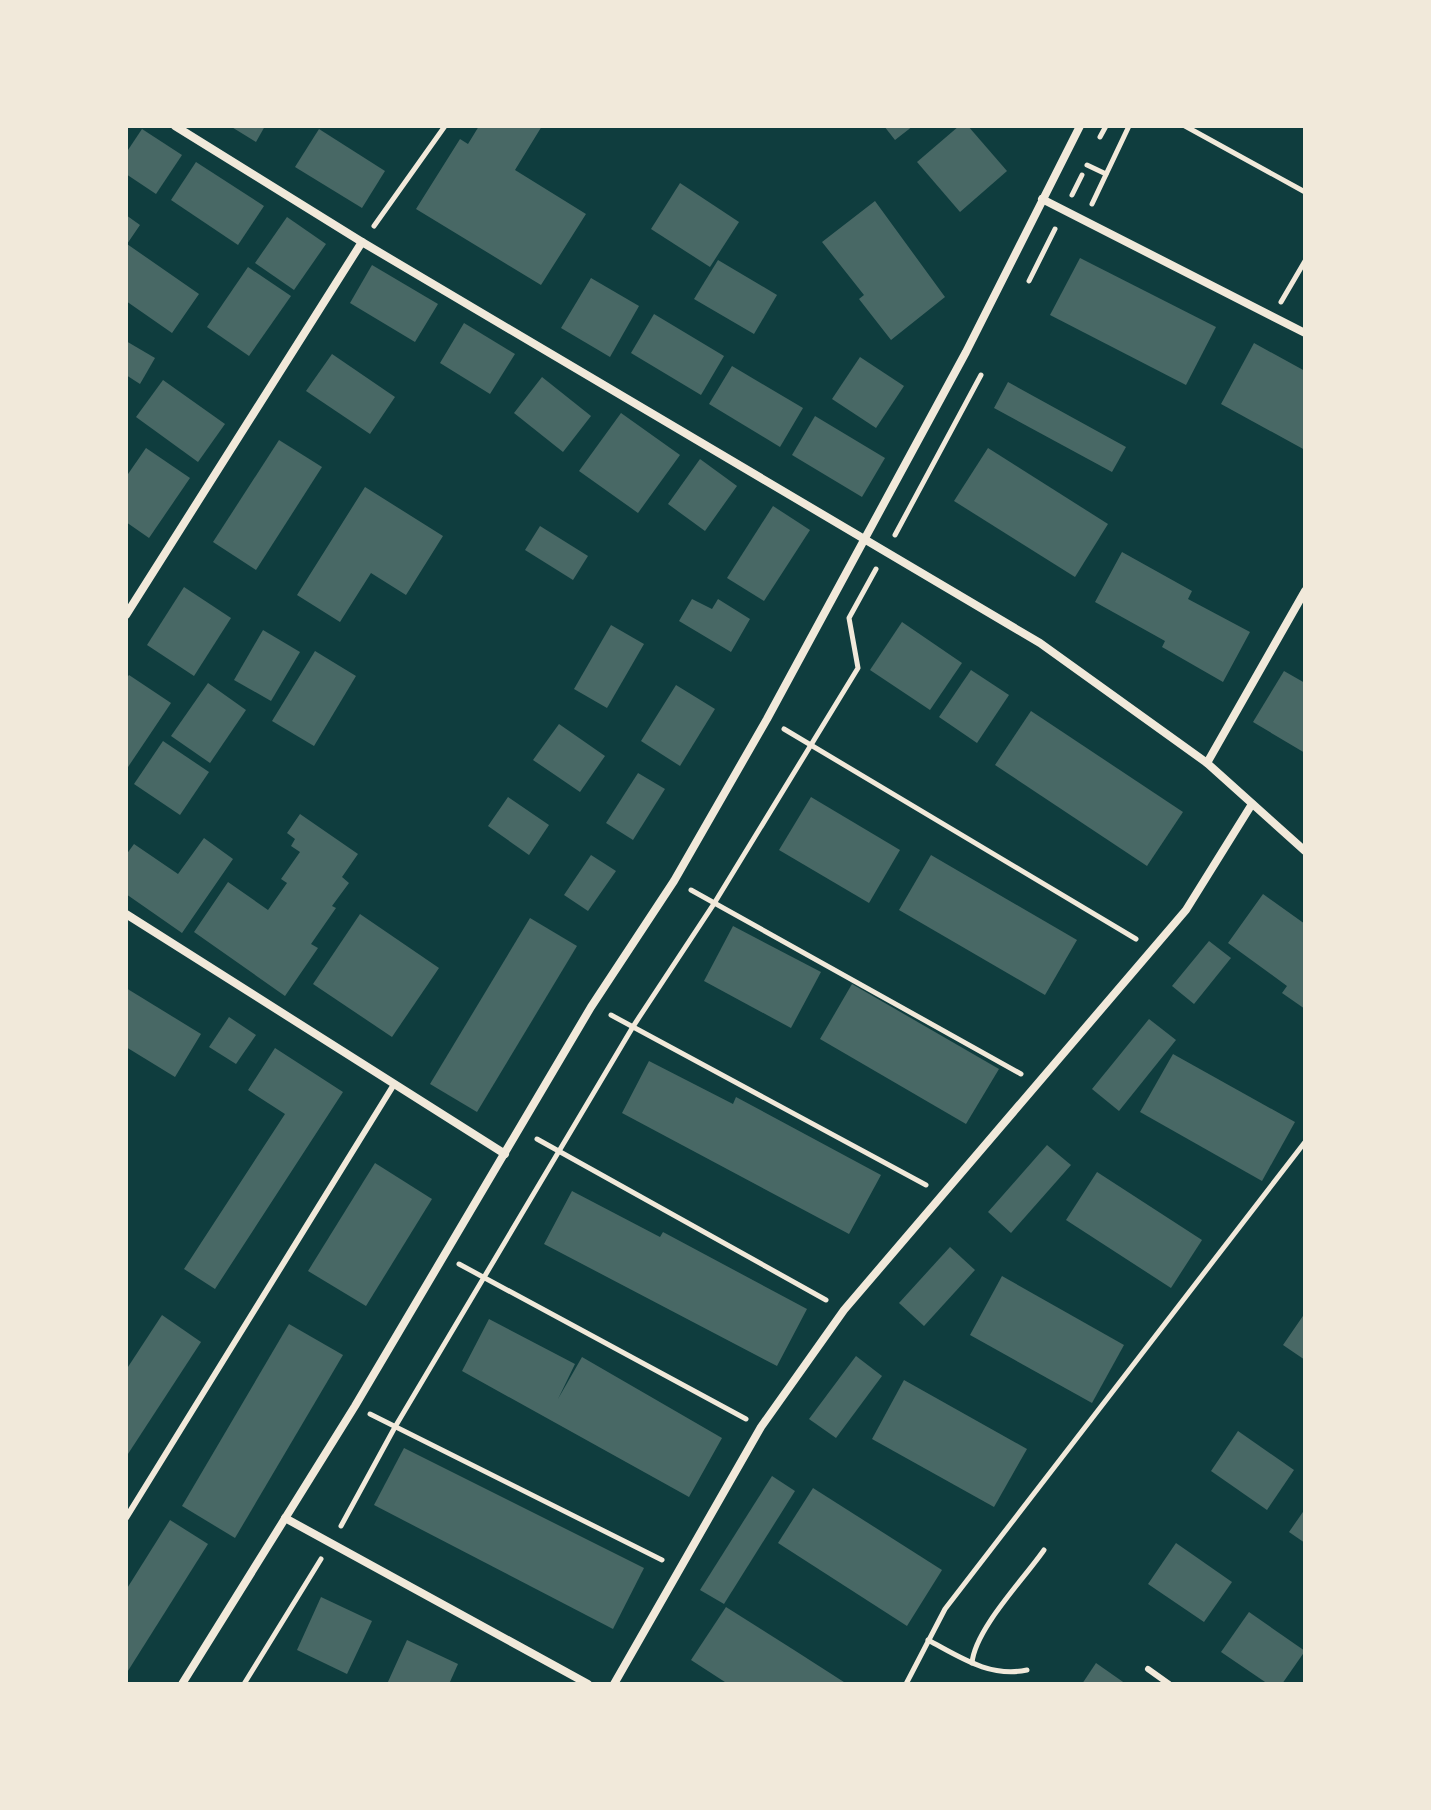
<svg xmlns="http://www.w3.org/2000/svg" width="1431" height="1810" font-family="'Space Grotesk',sans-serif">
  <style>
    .building { fill: #486865 }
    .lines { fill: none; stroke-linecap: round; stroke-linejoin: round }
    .path { stroke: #f1e9da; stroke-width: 5 }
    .service { stroke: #f1e9da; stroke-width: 6 }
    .minor { stroke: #f1e9da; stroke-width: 8 }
  </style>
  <rect width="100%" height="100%" fill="#0f3d3e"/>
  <g class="building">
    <polygon points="230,126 265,126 256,142"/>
    <polygon points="479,126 542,126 515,170 586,214 541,285 416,209 460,139 468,144"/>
    <polygon points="884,126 913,126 895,140"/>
    <polygon points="959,126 968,126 1007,171 960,212 917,162"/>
    <polygon points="142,129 182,155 156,194 126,174 126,153"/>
    <polygon points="319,129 385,171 362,208 295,167"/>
    <polygon points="196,162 264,206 238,245 171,200"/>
    <polygon points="680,183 739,222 710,267 651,229"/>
    <polygon points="875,201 945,297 891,340 859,299 864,295 822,242"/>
    <polygon points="126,215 140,225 127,244 199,294 172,333 126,301"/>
    <polygon points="287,217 326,244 294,290 255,263"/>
    <polygon points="1080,258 1216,327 1186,385 1050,315"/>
    <polygon points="718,260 777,295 754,334 694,299"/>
    <polygon points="372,265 438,304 415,342 350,303"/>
    <polygon points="248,267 291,296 249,356 207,327"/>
    <polygon points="591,278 639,306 610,357 561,328"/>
    <polygon points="654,314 724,356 701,395 631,353"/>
    <polygon points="464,323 515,354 490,394 440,363"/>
    <polygon points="126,341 155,358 140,384 126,375"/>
    <polygon points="1254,343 1305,371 1305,450 1221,404"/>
    <polygon points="332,354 395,397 370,434 306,391"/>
    <polygon points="860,357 904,386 876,428 832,399"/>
    <polygon points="732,366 803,408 780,447 709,404"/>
    <polygon points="542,377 591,416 563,452 514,413"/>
    <polygon points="163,380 225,424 198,462 136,417"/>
    <polygon points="1008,382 1126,447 1112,472 994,408"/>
    <polygon points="621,413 680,455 638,513 579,471"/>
    <polygon points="815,416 885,458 862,497 792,455"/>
    <polygon points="279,440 322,467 256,570 213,542"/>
    <polygon points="146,448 190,478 149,538 126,522 126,477"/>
    <polygon points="988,448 1108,524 1075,577 954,501"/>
    <polygon points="700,459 737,486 705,531 668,504"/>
    <polygon points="365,487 443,536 406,595 371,573 340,622 297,595"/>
    <polygon points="773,506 810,530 764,601 727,578"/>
    <polygon points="540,526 588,556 573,580 525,550"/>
    <polygon points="1122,552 1192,591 1188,599 1250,632 1223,682 1162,647 1165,641 1095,602"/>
    <polygon points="184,587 231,618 194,676 147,645"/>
    <polygon points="692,599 712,609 718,599 750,619 731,652 679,621"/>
    <polygon points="902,622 962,663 930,710 870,670"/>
    <polygon points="611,625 644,644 607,708 574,689"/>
    <polygon points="263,630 300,652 271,701 234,680"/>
    <polygon points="315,651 356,676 314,746 272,721"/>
    <polygon points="971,670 1009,695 977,743 939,717"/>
    <polygon points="1284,671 1305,683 1305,753 1253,722"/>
    <polygon points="129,675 171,703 126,770 126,679"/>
    <polygon points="208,683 246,710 210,763 171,736"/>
    <polygon points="676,685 715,709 680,766 641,741"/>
    <polygon points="1031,711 1183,812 1147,866 995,765"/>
    <polygon points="559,724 605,756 580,792 533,760"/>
    <polygon points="163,741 209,772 180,815 134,784"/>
    <polygon points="638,773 665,789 633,840 606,823"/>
    <polygon points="508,797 549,825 529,855 488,826"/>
    <polygon points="811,797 900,850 869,903 779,850"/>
    <polygon points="300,814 358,854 342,877 349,883 332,906 336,908 311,944 318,948 285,996 194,932 228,882 268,910 287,883 281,879 300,852 291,846 295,839 287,833"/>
    <polygon points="204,838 233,859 182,933 126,894 126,855 134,844 178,874"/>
    <polygon points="591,855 616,871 588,911 564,895"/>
    <polygon points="931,855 1077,940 1045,995 899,910"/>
    <polygon points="1263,894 1305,924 1305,1009 1282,993 1287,986 1228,943"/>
    <polygon points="360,914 439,968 392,1037 313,984"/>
    <polygon points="530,918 577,946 477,1112 430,1084"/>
    <polygon points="733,926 821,972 791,1028 704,981"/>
    <polygon points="1209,941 1231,958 1194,1004 1172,986"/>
    <polygon points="852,984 999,1069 966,1124 820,1039"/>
    <polygon points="126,988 201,1034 175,1077 126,1047"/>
    <polygon points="229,1017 256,1035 236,1064 209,1047"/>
    <polygon points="1149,1019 1176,1040 1119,1111 1092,1089"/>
    <polygon points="275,1048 343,1092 215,1289 184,1269 285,1114 248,1090"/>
    <polygon points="1173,1054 1295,1122 1262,1181 1140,1112"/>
    <polygon points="649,1061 733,1104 736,1097 881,1175 849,1234 622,1113"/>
    <polygon points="1047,1145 1071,1165 1011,1233 988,1212"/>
    <polygon points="375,1163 432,1199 366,1306 308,1271"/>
    <polygon points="1097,1172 1202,1240 1171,1288 1066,1220"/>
    <polygon points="572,1191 660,1237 663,1232 807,1309 777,1366 544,1244"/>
    <polygon points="950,1247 975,1270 924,1326 899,1303"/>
    <polygon points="1002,1276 1124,1345 1092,1403 970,1335"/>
    <polygon points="1305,1313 1305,1360 1283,1345"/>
    <polygon points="162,1315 201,1342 126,1457 126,1370"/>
    <polygon points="489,1319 575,1364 558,1399 582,1357 722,1438 689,1497 462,1371"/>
    <polygon points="289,1324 343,1355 235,1538 182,1506"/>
    <polygon points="856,1356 882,1376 836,1438 809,1419"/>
    <polygon points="904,1380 1027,1449 994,1507 872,1439"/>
    <polygon points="1238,1431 1294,1470 1267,1510 1211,1471"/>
    <polygon points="404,1448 644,1568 613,1629 374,1505"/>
    <polygon points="772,1476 795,1491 724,1604 700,1590"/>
    <polygon points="813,1488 942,1570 907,1626 778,1543"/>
    <polygon points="1305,1509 1305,1543 1289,1532"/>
    <polygon points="170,1520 208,1544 126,1674 126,1590"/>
    <polygon points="1176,1543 1232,1582 1204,1622 1148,1584"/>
    <polygon points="321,1597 372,1621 347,1674 297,1650"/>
    <polygon points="726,1607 794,1650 847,1684 728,1684 691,1660"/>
    <polygon points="1249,1612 1305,1651 1282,1684 1268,1684 1221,1652"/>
    <polygon points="407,1640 458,1664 449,1684 387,1684"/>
    <polygon points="1096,1663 1126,1684 1082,1684"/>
  </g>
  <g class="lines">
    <g class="path">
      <polyline points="1185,126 1305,192"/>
      <polyline points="1100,137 1106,126"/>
      <polyline points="1087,165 1106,174"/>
      <polyline points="1072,195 1082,175"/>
      <polyline points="1092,204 1129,126"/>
      <polyline points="374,226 445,126"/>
      <polyline points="1029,281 1055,229"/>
      <polyline points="1281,302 1305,261"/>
      <polyline points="895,535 981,375"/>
      <polyline points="784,729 1136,939"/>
      <polyline points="691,890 1021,1074"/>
      <polyline points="611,1015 926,1185"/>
      <polyline points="537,1139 826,1300"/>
      <polyline points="459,1264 746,1419"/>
      <polyline points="370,1414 662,1560"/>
      <polyline points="341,1526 395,1427 634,1025 715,902 858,668 849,618 876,569"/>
      <path d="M928,1640C960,1657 990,1678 1027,1670"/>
      <path d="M972,1663C975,1629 1024,1579 1044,1550"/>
      <polyline points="244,1684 321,1559"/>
      <polyline points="906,1684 945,1609 1305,1142"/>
    </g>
    <g class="service">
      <polyline points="126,1518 393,1086"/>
      <polyline points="1148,1669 1169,1684"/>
    </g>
    <g class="minor">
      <polyline points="175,126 362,242 1040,643 1207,763 1305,851"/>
      <polyline points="1042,199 1305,333"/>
      <polyline points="126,615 362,242"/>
      <polyline points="1207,763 1305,591"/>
      <polyline points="126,914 505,1154"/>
      <polyline points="285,1518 588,1684"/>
      <polyline points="182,1684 355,1406 591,1007 674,881 767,719 966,352 1080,126"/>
      <polyline points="614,1684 761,1427 844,1310 1186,910 1252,804"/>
    </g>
  </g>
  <rect width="1431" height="1810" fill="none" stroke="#f1e9da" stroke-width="256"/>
</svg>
